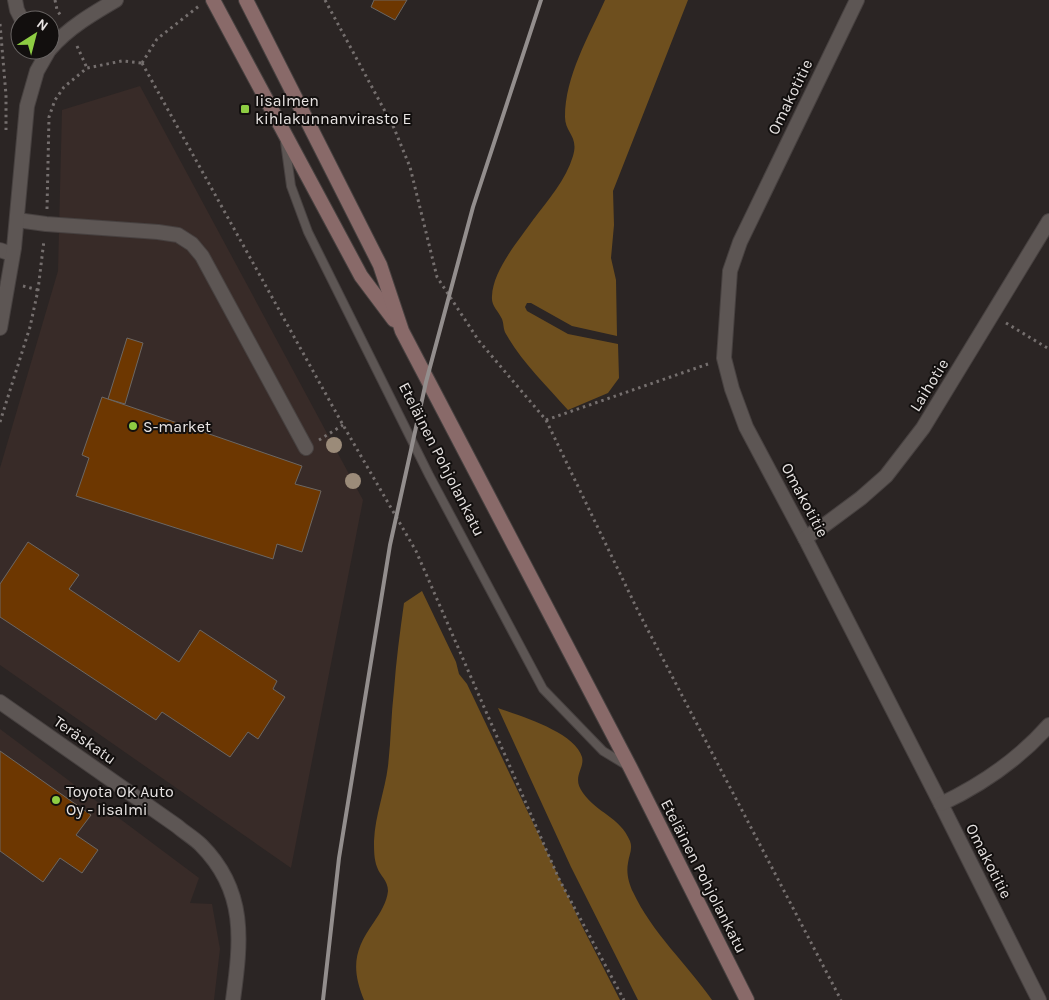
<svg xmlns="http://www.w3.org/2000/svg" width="1049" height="1000" font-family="Karla,sans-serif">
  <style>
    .built { fill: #382b28 }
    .forest { fill: #6e4f1e }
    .building { fill: #6d3701; stroke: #6c6763 }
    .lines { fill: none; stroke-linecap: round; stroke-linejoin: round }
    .service-casing { stroke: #474140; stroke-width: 10 }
    .minor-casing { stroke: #474140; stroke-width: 16 }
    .secondary-casing { stroke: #474140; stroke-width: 16 }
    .path { stroke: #756f6e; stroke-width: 3; stroke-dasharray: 2.5 4; stroke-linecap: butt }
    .service { stroke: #5d5654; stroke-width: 8 }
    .minor { stroke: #5d5654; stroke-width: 14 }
    .secondary { stroke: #896a69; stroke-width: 14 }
    .rail { stroke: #938e8d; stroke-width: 4 }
    .tree { fill: #9b8b79 }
    .poi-dot { fill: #8ecd43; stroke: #120f0e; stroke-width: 2 }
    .labels { text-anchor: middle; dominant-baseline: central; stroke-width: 4; stroke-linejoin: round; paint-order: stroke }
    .street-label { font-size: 16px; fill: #e8e4e3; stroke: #120f0e }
    .poi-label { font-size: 16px; fill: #e8e4e3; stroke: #120f0e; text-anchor: start }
  </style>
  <rect width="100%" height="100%" fill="#2b2524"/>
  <g class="built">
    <polygon points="140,86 363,500 291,868 0,665 0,468 58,271 62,110"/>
    <polygon points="0,729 199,878 190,903 212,904 220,949 214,1000 0,1000"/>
  </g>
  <g class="forest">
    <path d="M605,0H688L613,191L614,225L611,258L616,280L617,336L572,326L531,303H527L525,307L527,311L568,334L618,344L619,378L608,393L568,410C546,385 522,362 506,334C503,329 504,324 502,319C498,310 491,306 492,296C493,270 519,240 533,220C548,200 566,180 573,156C579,136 565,133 565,117C565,76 589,36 605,0Z"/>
    <path d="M422,591L456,662L459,674L467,684L583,928L620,1000H364C351,968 354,950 374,922C380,913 387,902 388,891C388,880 380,876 377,867C374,859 374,850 374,841C375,815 385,791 388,766C391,741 391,715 394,690C396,661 400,632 404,603Z"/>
    <path d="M498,708C520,716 575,732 582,757C585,769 571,777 583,793C597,813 620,817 630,841C633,849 629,855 628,863C626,873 629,884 633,892C652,933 687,964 712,1000H638L571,867Z"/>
  </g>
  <g class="building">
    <polygon points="374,0 407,0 395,20 371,7"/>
    <polygon points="127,338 143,343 125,404 108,399"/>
    <polygon points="102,397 302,466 295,484 321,491 302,552 277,544 273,559 76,496 89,458 82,455"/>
    <polygon points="28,542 79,575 69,589 179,662 200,630 277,681 273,689 285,697 258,739 248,732 230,757 162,712 156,720 0,617 0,584"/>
    <polygon points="0,751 91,815 76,835 98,850 82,873 60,858 43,882 0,851"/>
  </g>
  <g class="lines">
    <g class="service-casing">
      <polyline id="service" points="285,142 291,186 308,232 429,475 543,689 603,751 626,765"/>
    </g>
    <g class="minor-casing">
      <g id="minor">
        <polyline points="15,0 17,10 22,20"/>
        <polyline points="857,0 740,242 730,271 724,358 732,389 746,427 805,538 941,804 1039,1000"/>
        <path d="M50,49C68,28 92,14 116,0"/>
        <polyline points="17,220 46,224 158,232 178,235 192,244 202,256 306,448"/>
        <polyline points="0,250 12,254"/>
        <polyline points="0,328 14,248 27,106 37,71 49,50"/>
        <polyline points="805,538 826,524 861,498 886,476 923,428 1049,221"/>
        <path d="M0,702L177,826C185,833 194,838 201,845C247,891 241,941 233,1000"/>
        <path d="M941,804C981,785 1020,758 1049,725"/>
      </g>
    </g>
    <g class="secondary-casing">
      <g id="secondary">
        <polyline points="213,0 361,276 394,320"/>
        <polyline points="246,0 380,265 402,331 630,767 747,1000"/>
      </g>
    </g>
    <g class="path">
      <polyline points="55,0 57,10 61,16"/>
      <polyline points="325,0 394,128 410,167 437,277 479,341 546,420 639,613 841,1000"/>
      <polyline points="0,24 6,95 6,130"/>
      <polyline points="77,46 87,68"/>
      <polyline points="142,63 343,425 416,551 559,879 624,1000"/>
      <polyline points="142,63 157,39 199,6"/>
      <polyline points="47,209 49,117 55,100 64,87 87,68 122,61 142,63"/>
      <polyline points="23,286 38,290"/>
      <polyline points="1006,323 1049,349"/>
      <polyline points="546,420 708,364"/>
      <polyline points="0,422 30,327 38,290 44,240"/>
      <polyline points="319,440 343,425"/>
    </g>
    <use href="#service" class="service"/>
    <use href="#minor" class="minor"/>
    <use href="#secondary" class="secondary"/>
    <polyline class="rail" points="323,1000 339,858 390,545 426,382 473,207 541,0"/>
  </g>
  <g class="tree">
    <circle cx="334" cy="445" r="8"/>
    <circle cx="353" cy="481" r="8"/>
  </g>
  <g class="poi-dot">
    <rect x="240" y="104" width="10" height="10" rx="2.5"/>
    <circle cx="133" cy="426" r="5"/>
    <circle cx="56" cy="800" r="5"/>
  </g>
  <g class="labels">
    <g class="street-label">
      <text transform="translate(790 97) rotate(-64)">Omakotitie</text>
      <text transform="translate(929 385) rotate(-58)">Laihotie</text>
      <text transform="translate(442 459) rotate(63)">Eteläinen Pohjolankatu</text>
      <text transform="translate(805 500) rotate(62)">Omakotitie</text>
      <text transform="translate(85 740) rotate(35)">Teräskatu</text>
      <text transform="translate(989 861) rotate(63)">Omakotitie</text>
      <text transform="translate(704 876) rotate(63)">Eteläinen Pohjolankatu</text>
    </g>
    <g class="poi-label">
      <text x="255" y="100">Iisalmen<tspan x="255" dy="18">kihlakunnanvirasto E</tspan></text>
      <text x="143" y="426">S-market</text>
      <text x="66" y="791">Toyota OK Auto<tspan x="66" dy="18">Oy - Iisalmi</tspan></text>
    </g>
  </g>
  <g transform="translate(35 35) rotate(36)"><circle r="24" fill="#120f0e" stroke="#686463"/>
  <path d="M0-4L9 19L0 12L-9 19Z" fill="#8ecd43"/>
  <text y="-8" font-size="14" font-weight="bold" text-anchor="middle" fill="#e8e4e3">N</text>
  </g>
</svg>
